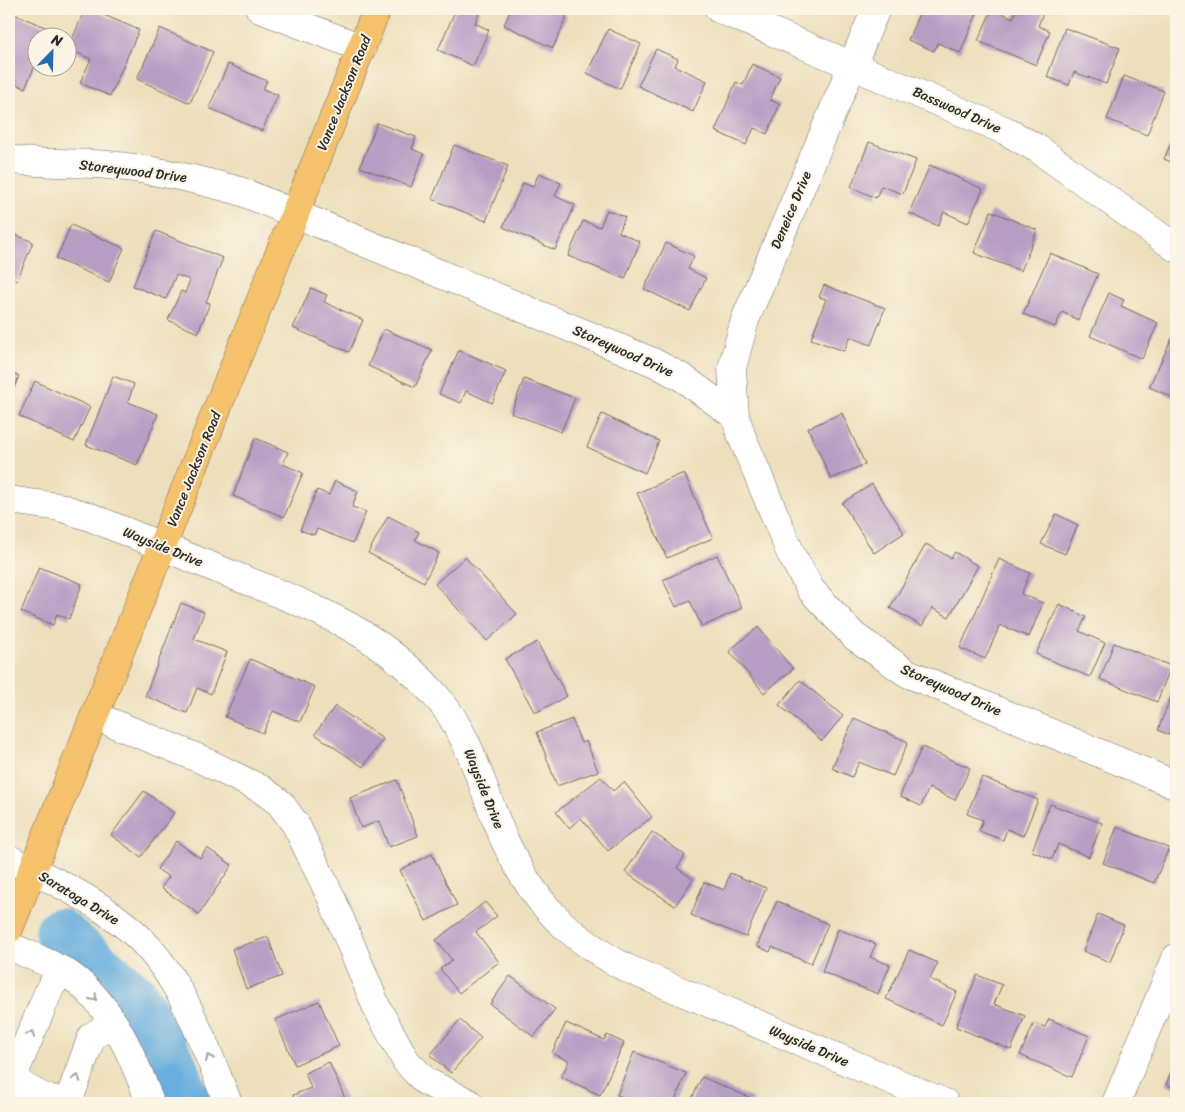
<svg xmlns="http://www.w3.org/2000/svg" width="1185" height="1112" font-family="Sriracha,sans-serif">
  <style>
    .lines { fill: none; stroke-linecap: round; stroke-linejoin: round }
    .river { stroke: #67aede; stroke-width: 48 }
    .building { fill: #b69dc4 }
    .minor-casing { stroke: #6f6a5e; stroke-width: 29 }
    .major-casing { stroke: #6f6a5e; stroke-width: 29 }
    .minor { stroke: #fff; stroke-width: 28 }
    .major { stroke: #f5c16b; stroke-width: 28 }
    .oneway { stroke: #a0a0a0 }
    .labels { text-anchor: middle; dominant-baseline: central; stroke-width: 4; stroke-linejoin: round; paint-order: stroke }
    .street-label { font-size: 14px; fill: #2b2b2b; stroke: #fcf5e5 }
  </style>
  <rect width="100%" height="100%" fill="#fcf5e5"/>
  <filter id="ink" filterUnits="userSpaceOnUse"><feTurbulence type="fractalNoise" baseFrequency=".02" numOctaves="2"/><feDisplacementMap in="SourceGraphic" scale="10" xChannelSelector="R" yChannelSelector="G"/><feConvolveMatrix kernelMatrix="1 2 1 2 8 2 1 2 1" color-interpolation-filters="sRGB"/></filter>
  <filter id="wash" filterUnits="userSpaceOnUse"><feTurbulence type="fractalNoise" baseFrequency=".0096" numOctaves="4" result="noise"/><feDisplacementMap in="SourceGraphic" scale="20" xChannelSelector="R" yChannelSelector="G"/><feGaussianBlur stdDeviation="1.12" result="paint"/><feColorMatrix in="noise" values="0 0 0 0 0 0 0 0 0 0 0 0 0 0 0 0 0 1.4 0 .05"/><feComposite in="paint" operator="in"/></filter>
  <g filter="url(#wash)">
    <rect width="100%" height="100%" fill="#eddfbc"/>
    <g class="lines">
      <polyline class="river" points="59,932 135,996 176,1071 187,1103"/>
    </g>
    <g id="blocks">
      <g class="building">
        <polygon points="85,9 90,9 139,30 110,96 80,83 91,59 68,49"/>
        <polygon points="456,9 481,9 475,23 489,30 473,66 438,50"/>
        <polygon points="511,9 550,9 567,16 553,48 504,25"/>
        <polygon points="921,9 979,9 960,53 938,43 934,51 908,40"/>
        <polygon points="992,9 1013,18 1017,9 1044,11 1038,26 1050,31 1036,65 978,41"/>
        <polygon points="9,12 50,29 46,38 38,38 38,59 25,88 9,81"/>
        <polygon points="160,28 213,52 190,103 137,79"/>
        <polygon points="1065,28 1120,48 1106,84 1074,72 1069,85 1047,77"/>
        <polygon points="608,29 641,44 620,89 587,73"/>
        <polygon points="656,49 678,59 675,66 707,81 693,112 638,86"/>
        <polygon points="228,64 267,81 263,89 278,95 262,131 209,108"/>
        <polygon points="752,64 780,77 770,100 780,104 767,134 754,128 746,145 715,131 736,82 743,85"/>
        <polygon points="1124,76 1164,91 1147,135 1107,119"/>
        <polygon points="377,123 416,137 412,149 424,154 411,187 360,167"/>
        <polygon points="1176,131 1176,164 1164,159"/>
        <polygon points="869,142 916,160 903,194 881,186 876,198 851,187"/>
        <polygon points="454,145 508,166 486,221 432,199"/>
        <polygon points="930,165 983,189 968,223 944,212 938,226 909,213"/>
        <polygon points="539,173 561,183 555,196 575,205 555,250 503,227 523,183 533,187"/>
        <polygon points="607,210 625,217 619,232 640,242 625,279 568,256 583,221 600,227"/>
        <polygon points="991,211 1037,230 1021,271 974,253"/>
        <polygon points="71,225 124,248 109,282 56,259"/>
        <polygon points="156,231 223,258 206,302 210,303 198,333 168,320 181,291 185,293 190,280 176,275 166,299 133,286"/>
        <polygon points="9,232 33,242 17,281 9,277"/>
        <polygon points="666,243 694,256 688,269 706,278 690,311 644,289"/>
        <polygon points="1050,253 1098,274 1078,320 1062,312 1055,327 1023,314"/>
        <polygon points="824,285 885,308 871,345 850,337 844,351 811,339 826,299 819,297"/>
        <polygon points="311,288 327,295 324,302 363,320 349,352 293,328"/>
        <polygon points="1109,293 1124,300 1121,306 1158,323 1142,359 1090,336"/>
        <polygon points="384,329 432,350 415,387 368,366"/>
        <polygon points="1172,338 1176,340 1176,399 1149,387"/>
        <polygon points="459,350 506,371 492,403 466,391 461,403 439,394"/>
        <polygon points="9,372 19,376 9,401"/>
        <polygon points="113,376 134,384 128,402 158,414 137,465 86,445"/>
        <polygon points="524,379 575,398 561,432 511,413"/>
        <polygon points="35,381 90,407 74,442 19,416"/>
        <polygon points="842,413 865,464 831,479 808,428"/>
        <polygon points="602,414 659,441 645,473 587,447"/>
        <polygon points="255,438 288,452 283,464 303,473 284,517 233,496"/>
        <polygon points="684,473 713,538 667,558 637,493"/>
        <polygon points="335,481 358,491 352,507 366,512 353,543 317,529 314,535 300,530 317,490 329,495"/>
        <polygon points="872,484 904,533 874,553 842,503"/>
        <polygon points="1056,514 1078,525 1065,554 1041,544"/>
        <polygon points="388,516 419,532 415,540 439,553 424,582 368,553"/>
        <polygon points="926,544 951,558 955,552 978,566 949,617 932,608 922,626 890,608"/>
        <polygon points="717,555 742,608 702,627 690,601 676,607 663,580"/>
        <polygon points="465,557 517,614 487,641 435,584"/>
        <polygon points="999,559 1030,573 1021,594 1043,603 1029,637 1000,625 985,659 960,648"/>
        <polygon points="39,567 82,584 69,619 57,614 53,625 21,612"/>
        <polygon points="181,603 204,612 194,639 227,652 211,694 197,688 187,713 145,696"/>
        <polygon points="1059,604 1086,617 1079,631 1105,643 1090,677 1036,654"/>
        <polygon points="758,627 793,669 764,693 729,651"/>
        <polygon points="537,642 567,696 535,713 505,659"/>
        <polygon points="1114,643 1171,666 1157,702 1100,679"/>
        <polygon points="250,659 315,687 300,722 273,711 263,733 225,717"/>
        <polygon points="800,680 843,716 822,741 779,705"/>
        <polygon points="1176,683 1176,738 1158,730"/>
        <polygon points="335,706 383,739 363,767 315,734"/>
        <polygon points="854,718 908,742 893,776 859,762 852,777 832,768"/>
        <polygon points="572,719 581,743 586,741 598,771 557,786 537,732"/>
        <polygon points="922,747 970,768 955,800 929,788 921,806 900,796"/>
        <polygon points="601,777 613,791 624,782 652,817 608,851 581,818 569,828 556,812"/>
        <polygon points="982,777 1038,800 1023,836 1007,829 1003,840 979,831 983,820 967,814"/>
        <polygon points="397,780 418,836 389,847 379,821 361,828 350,798"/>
        <polygon points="144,791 174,813 141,857 111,835"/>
        <polygon points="1050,804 1102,823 1089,857 1058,844 1052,859 1032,851"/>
        <polygon points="1117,827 1169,848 1154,883 1103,863"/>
        <polygon points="652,832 685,855 677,868 693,879 675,906 625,872"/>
        <polygon points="176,841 200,858 207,848 232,865 199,914 161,888 169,877 157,869"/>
        <polygon points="432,854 457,905 426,921 400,870"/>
        <polygon points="730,873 766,888 746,937 691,915 704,882 724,890"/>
        <polygon points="777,901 828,924 811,964 772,947 770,952 757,946"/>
        <polygon points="485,902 497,916 476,932 499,962 459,993 440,969 452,960 436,940"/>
        <polygon points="1098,914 1124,925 1110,962 1083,951"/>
        <polygon points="838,929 876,944 870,957 890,965 878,994 822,972"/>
        <polygon points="268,937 282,976 246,989 232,949"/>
        <polygon points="909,950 938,963 930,979 957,992 942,1025 886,999"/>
        <polygon points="977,975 1002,985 994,1004 1025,1016 1011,1050 956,1027"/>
        <polygon points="510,976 555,1009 534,1037 490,1004"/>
        <polygon points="319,1001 339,1046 295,1065 275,1020"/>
        <polygon points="1049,1019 1089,1036 1072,1077 1020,1055 1034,1023 1045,1027"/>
        <polygon points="460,1020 481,1038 451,1073 430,1055"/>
        <polygon points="566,1023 604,1040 607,1035 624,1043 600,1095 561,1077 569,1061 552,1053"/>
        <polygon points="634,1052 686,1073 674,1103 637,1103 617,1095"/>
        <polygon points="329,1062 347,1103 296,1103 293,1095 311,1088 305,1073"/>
        <polygon points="1173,1068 1176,1070 1176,1088 1166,1084"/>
        <polygon points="702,1077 753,1099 752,1103 690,1103"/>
      </g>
    </g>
  </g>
  <g filter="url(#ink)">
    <use href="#blocks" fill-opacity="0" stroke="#6f6a5e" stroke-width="1"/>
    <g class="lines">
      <g class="minor-casing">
        <g id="minor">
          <polyline points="260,9 362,48"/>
          <polyline points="719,9 1004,130 1038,149 1176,248"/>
          <path d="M9,159C41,165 75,162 108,165C153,169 196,179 240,191L653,362L683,378L735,416L742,437L791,554L811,590L854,636L907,673L1176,785"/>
          <polyline points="735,416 732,368 745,320 876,9"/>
          <path d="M9,500L59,507L90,517C136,536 183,555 230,574C311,606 383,632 441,702C473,742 483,793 504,839C533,902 565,935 626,968L945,1103"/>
          <polyline points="95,716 198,758 261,789 280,803 296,825 331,897 377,1008 406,1061 425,1081 469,1103"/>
          <path d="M9,859C49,878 92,898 127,927C180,970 203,1042 228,1103"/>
          <path d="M9,946C29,955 52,963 71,976C112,1005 134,1058 150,1103"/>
          <path d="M12,1079C28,1088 52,1108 70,1097L92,1036L113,1024"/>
          <polyline points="9,1086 50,988 62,971"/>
          <polyline points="1116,1103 1176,958"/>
        </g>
      </g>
      <g class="major-casing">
        <polyline id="major" points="9,929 377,9"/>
      </g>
      <use href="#minor" class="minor"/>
      <use href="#major" class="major"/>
    </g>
    <defs><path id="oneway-chevron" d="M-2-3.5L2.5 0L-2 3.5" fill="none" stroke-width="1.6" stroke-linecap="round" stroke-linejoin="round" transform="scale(1.25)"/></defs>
    <g class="oneway">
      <use href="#oneway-chevron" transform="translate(94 998) rotate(49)"/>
      <use href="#oneway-chevron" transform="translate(31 1034) rotate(-67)"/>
      <use href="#oneway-chevron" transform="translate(209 1058) rotate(-113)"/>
      <use href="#oneway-chevron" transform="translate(77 1078) rotate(-70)"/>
    </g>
  </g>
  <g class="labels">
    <g class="street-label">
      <text transform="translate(344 93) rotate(-68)">Vance Jackson Road</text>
      <text transform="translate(957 110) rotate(24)">Basswood Drive</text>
      <text transform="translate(133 171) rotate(7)">Storeywood Drive</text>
      <text transform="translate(791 210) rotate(-67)">Deneice Drive</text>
      <text transform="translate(623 351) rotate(24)">Storeywood Drive</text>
      <text transform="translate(194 469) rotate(-68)">Vance Jackson Road</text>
      <text transform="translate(163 547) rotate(22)">Wayside Drive</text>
      <text transform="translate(951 690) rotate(24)">Storeywood Drive</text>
      <text transform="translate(484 789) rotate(68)">Wayside Drive</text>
      <text transform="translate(79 898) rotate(31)">Saratoga Drive</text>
      <text transform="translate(809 1046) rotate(23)">Wayside Drive</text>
    </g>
  </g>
  <rect width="1185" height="1112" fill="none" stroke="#fcf5e5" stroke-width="30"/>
  <g transform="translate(52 52) rotate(23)"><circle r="24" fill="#fcf5e5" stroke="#a8a49b"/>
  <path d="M0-4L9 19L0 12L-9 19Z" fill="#1f6fb2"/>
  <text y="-8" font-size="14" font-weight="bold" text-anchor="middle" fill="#2b2b2b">N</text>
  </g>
</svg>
